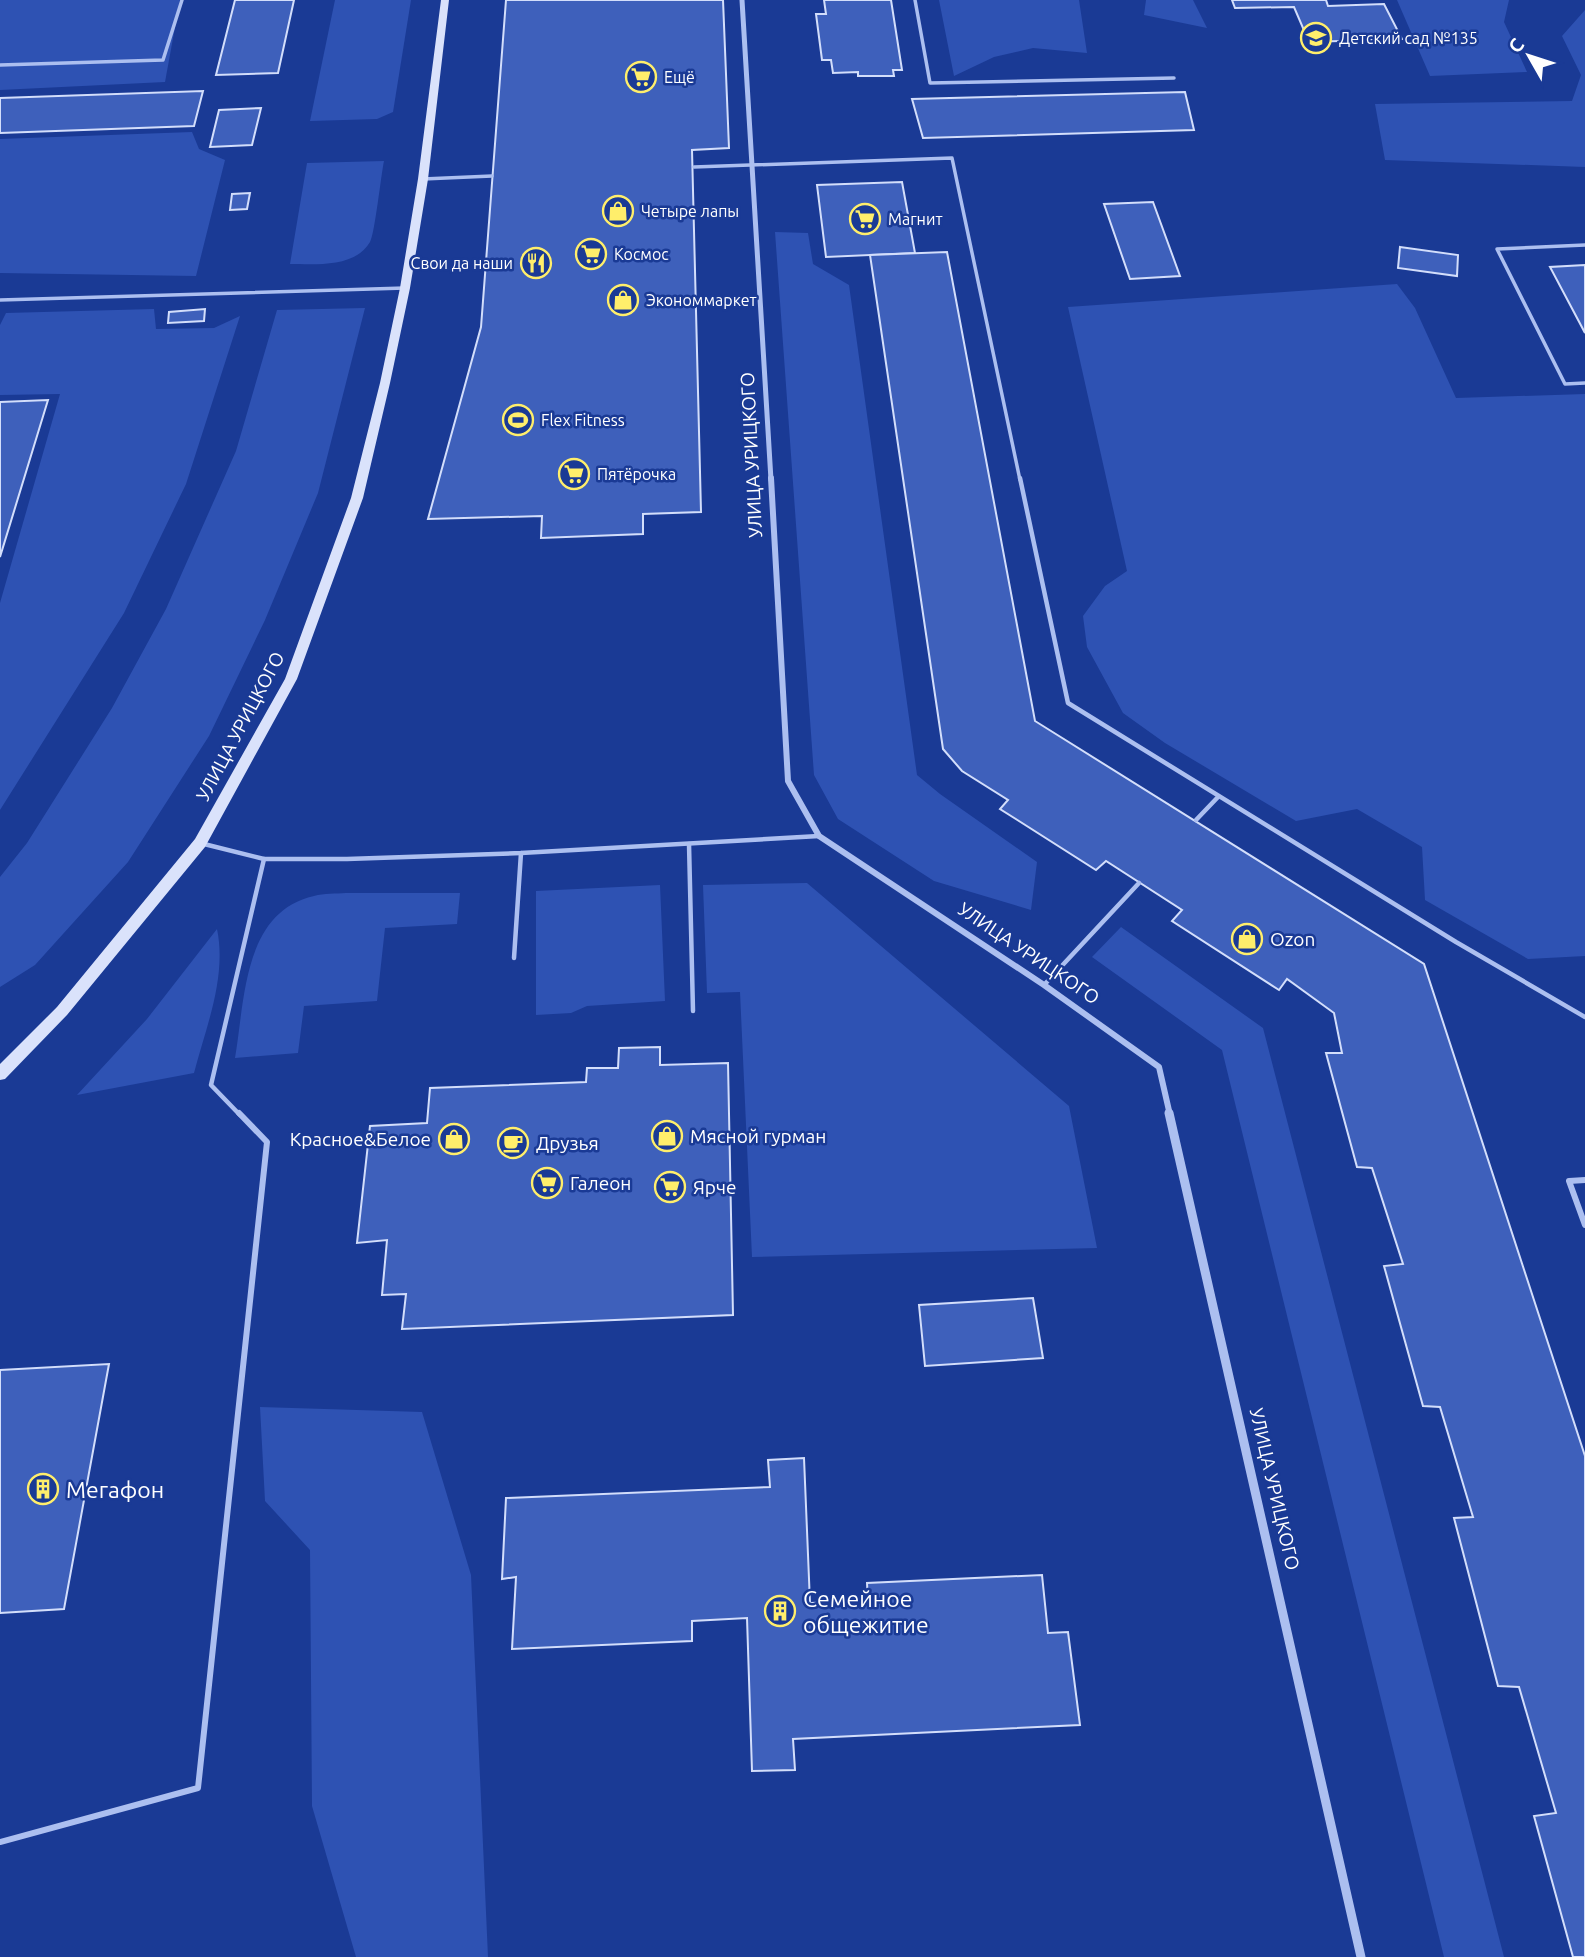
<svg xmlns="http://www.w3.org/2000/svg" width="1585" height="1957" font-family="Ubuntu,sans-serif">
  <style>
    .green { fill: #2e52b3 }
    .building { fill: #3e60bb; stroke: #d3defb; stroke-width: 2 }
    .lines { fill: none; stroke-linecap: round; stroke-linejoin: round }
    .lane-far2 { stroke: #acbff0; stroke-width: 3.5 }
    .lane-far1 { stroke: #acbff0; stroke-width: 4.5 }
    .lane { stroke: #acbff0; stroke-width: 6 }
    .street-far2 { stroke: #acbff0; stroke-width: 5 }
    .street-far1 { stroke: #acbff0; stroke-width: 6 }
    .street { stroke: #acbff0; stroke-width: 9 }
    .secondary { fill: #dae2fb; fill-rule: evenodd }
    .labels { text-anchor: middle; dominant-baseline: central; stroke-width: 5; stroke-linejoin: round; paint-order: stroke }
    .far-poi-label { font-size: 16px; fill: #fff; stroke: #1a3a95; text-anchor: start }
    .street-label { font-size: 19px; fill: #fff; stroke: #1a3a95 }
    .poi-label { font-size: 19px; fill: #fff; stroke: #1a3a95; text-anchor: start }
    .near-poi-label { font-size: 23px; fill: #fff; stroke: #1a3a95; text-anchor: start }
  </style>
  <rect width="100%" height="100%" fill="#1a3a95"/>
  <g class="green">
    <polygon points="0,0 180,0 165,82 0,90"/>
    <polygon points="335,0 411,0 393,112 377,119 310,121"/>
    <polygon points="939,0 1079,0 1087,53 1033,48 994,57 954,76"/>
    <polygon points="1146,0 1193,0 1207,28 1144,15"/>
    <polygon points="1397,0 1509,0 1504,22 1527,72 1430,76"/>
    <polygon points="1585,10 1585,167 1385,160 1375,104 1572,101 1581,75 1562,36"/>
    <polygon points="192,132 199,149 225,160 196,276 0,273 0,139"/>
    <path d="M384,161C381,175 375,233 370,242C355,268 316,264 290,264L307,163Z"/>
    <polygon points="775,232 808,233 813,264 849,285 917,775 940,794 1037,862 1031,910 934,881 838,819 814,775"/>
    <polygon points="1397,284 1415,308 1456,398 1585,394 1585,956 1528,959 1425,900 1422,847 1357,809 1296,821 1165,743 1123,713 1087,647 1083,616 1105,586 1127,571 1068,307"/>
    <polygon points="365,308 318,493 265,620 209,736 128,862 35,965 0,987 0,877 27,843 112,708 166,609 236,451 277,310"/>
    <polygon points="154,309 156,329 214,328 240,316 186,484 124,613 0,810 0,603 60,394 0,395 0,325 6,313"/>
    <polygon points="807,883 1069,1106 1097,1248 752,1257 740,992 707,993 703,885"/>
    <polygon points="660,885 665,1001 587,1006 571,1013 536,1015 536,891"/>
    <path d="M346,893H460L457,924L385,928L377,1001L304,1006L298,1053L235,1058C245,1000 243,912 314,896C324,893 336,894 346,893Z"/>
    <polygon points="1121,927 1263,1028 1504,1957 1444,1957 1222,1050 1092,957"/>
    <path d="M217,929C227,977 206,1027 194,1073L77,1095L147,1019Z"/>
    <polygon points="260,1407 422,1412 471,1575 488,1957 356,1957 312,1806 310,1550 265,1501"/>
  </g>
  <g class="building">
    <polygon points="235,0 294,0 278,73 216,75"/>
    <polygon points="506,0 723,0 729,148 692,150 701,512 643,514 643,534 541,538 542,516 428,519 481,327"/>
    <polygon points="824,0 891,0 902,70 893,70 894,76 858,76 858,72 833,73 831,60 822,60 816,14 826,14"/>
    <polygon points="1232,0 1326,0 1328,6 1384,4 1402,39 1309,42 1294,7 1235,8"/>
    <polygon points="203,91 194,126 0,133 0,98"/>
    <polygon points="1185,92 1194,130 923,138 912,99"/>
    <polygon points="261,108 252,145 210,147 219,110"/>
    <polygon points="902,182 915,253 826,257 817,185"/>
    <polygon points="250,193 247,209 230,210 232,194"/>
    <polygon points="1153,202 1180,276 1130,279 1104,204"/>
    <polygon points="1400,247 1458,255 1457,276 1398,268"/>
    <polygon points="947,252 1035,721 1424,964 1585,1456 1585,1957 1573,1957 1534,1816 1556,1813 1519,1687 1498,1686 1454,1518 1473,1517 1440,1407 1423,1406 1384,1266 1403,1264 1372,1168 1357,1167 1326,1053 1342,1053 1334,1013 1287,979 1279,990 1172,921 1182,910 1106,861 1096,870 1000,809 1008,800 962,771 943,749 870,255"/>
    <polygon points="1585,265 1585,333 1550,267"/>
    <polygon points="205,309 204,321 168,323 169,312"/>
    <polygon points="48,400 0,557 0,402"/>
    <polygon points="660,1047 660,1065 728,1063 733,1315 402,1329 406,1294 382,1295 387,1240 357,1243 370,1126 427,1123 430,1088 586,1082 587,1068 618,1068 619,1048"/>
    <polygon points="1033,1298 1043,1358 925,1366 919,1305"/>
    <polygon points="109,1364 64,1609 0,1613 0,1370"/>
    <polygon points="804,1458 810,1603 868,1601 867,1583 1042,1575 1048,1633 1068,1632 1080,1725 793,1739 795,1770 752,1771 747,1618 692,1621 692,1641 512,1649 516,1577 502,1579 506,1498 770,1487 768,1460"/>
  </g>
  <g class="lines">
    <g class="lane-far2">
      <polyline points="915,0 930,83 1174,78"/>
      <polyline points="0,65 163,60 182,0"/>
      <polyline points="694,167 952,158 1020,480"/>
      <polyline points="423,179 492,176"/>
      <polyline points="1585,245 1497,249 1565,384 1585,383"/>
      <polyline points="0,300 405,288"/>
    </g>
    <g class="lane-far1">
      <polyline points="1020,478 1068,703 1456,942 1585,1017"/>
      <polyline points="1196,820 1218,797"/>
      <polyline points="200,843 264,859 347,859 521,853 819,836"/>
      <polyline points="689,844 693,1011"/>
      <polyline points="514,958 521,853"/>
      <polyline points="1044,985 1139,883"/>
      <polyline points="240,1115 211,1085 264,859"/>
    </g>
    <g class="lane">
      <polyline points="1585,1180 1569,1181 1585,1225"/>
      <polyline points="0,1842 198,1788 267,1142 239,1113"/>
    </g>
    <polyline class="street-far2" points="742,0 771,480"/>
    <polyline class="street-far1" points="771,478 788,781 819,836 1044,985 1159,1067 1170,1115"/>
    <polyline class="street" points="1169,1113 1361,1957"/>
    <polygon class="secondary" points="441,0 449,0 428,179 410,288 390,383 363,498 297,679 205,847 67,1015 5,1079 0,1080 0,1064 57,1007 195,839 285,679 351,498 380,383 400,288 418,179"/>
  </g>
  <defs>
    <g id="school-ring" transform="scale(1.575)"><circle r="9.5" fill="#1a3a95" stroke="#ffee6b" stroke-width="1.5"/><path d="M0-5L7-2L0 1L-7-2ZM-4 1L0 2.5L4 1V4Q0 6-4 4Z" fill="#ffee6b"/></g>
    <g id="supermarket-ring" transform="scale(1.575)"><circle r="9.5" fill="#1a3a95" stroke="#ffee6b" stroke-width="1.5"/><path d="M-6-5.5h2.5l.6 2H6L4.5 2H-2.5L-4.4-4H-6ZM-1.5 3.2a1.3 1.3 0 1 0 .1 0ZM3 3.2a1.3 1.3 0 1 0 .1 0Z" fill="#ffee6b"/></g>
    <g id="shop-ring" transform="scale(1.575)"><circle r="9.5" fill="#1a3a95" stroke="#ffee6b" stroke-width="1.5"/><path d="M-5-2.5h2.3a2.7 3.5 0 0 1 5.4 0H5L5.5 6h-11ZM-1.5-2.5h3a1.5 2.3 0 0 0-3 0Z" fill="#ffee6b"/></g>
    <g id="restaurant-ring" transform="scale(1.575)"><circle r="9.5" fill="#1a3a95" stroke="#ffee6b" stroke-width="1.5"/><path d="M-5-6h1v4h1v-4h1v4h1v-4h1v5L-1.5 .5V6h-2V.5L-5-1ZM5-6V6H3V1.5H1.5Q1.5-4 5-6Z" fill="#ffee6b"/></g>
    <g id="stadium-ring" transform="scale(1.575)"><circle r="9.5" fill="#1a3a95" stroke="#ffee6b" stroke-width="1.5"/><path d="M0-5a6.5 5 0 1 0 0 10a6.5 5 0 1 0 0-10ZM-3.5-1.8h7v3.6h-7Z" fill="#ffee6b"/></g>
    <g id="cafe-ring" transform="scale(1.575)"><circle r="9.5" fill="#1a3a95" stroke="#ffee6b" stroke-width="1.5"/><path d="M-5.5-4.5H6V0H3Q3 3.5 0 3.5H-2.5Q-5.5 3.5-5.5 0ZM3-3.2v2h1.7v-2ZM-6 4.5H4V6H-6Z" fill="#ffee6b"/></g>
    <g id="building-ring" transform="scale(1.575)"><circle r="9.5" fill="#1a3a95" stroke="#ffee6b" stroke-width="1.5"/><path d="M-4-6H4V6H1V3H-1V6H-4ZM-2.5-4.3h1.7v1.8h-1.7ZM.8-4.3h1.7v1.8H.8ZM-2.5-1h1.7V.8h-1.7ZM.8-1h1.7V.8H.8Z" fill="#ffee6b"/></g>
  </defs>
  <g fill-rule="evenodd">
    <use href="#school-ring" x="1316" y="38"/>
    <use href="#supermarket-ring" x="641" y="77"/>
    <use href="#shop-ring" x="618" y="211"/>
    <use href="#supermarket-ring" x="865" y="219"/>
    <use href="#supermarket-ring" x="591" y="254"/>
    <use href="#restaurant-ring" x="536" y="263"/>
    <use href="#shop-ring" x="623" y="300"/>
    <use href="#stadium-ring" x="518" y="420"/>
    <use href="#supermarket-ring" x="574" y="474"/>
    <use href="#shop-ring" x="1247" y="939"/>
    <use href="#shop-ring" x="667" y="1136"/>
    <use href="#shop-ring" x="454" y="1139"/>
    <use href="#cafe-ring" x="513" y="1143"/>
    <use href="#supermarket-ring" x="547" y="1183"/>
    <use href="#supermarket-ring" x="670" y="1187"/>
    <use href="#building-ring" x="43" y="1489"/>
    <use href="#building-ring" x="780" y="1611"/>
  </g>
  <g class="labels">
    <g class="far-poi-label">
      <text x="1339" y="38">Детский сад №135</text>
      <text x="664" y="77">Ещё</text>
      <text x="641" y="211">Четыре лапы</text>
      <text x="888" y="219">Магнит</text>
      <text x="614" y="254">Космос</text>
      <text x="513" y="263" text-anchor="end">Свои да наши</text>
      <text x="646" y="300">Экономмаркет</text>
      <text x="541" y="420">Flex Fitness</text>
      <text x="597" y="474">Пятёрочка</text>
    </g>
    <g class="street-label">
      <text transform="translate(751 455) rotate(-93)">УЛИЦА УРИЦКОГО</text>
      <text transform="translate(240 726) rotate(-62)">УЛИЦА УРИЦКОГО</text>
      <text transform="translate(1029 953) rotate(34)">УЛИЦА УРИЦКОГО</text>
      <text transform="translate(1275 1489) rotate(77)">УЛИЦА УРИЦКОГО</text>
    </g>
    <g class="poi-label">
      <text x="1270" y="939">Ozon</text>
      <text x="690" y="1136">Мясной гурман</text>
      <text x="431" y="1139" text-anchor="end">Красное&amp;Белое</text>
      <text x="536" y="1143">Друзья</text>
      <text x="570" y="1183">Галеон</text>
      <text x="693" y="1187">Ярче</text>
    </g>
    <g class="near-poi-label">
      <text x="66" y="1489">Мегафон</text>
      <text x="803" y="1598">Семейное<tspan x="803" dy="26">общежитие</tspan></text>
    </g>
  </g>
  <g transform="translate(1529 56) rotate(309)" stroke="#1a3a95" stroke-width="5" paint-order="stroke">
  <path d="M0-5L12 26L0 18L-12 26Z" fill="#ffffff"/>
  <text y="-10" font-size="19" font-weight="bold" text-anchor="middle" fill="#ffffff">С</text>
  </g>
</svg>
